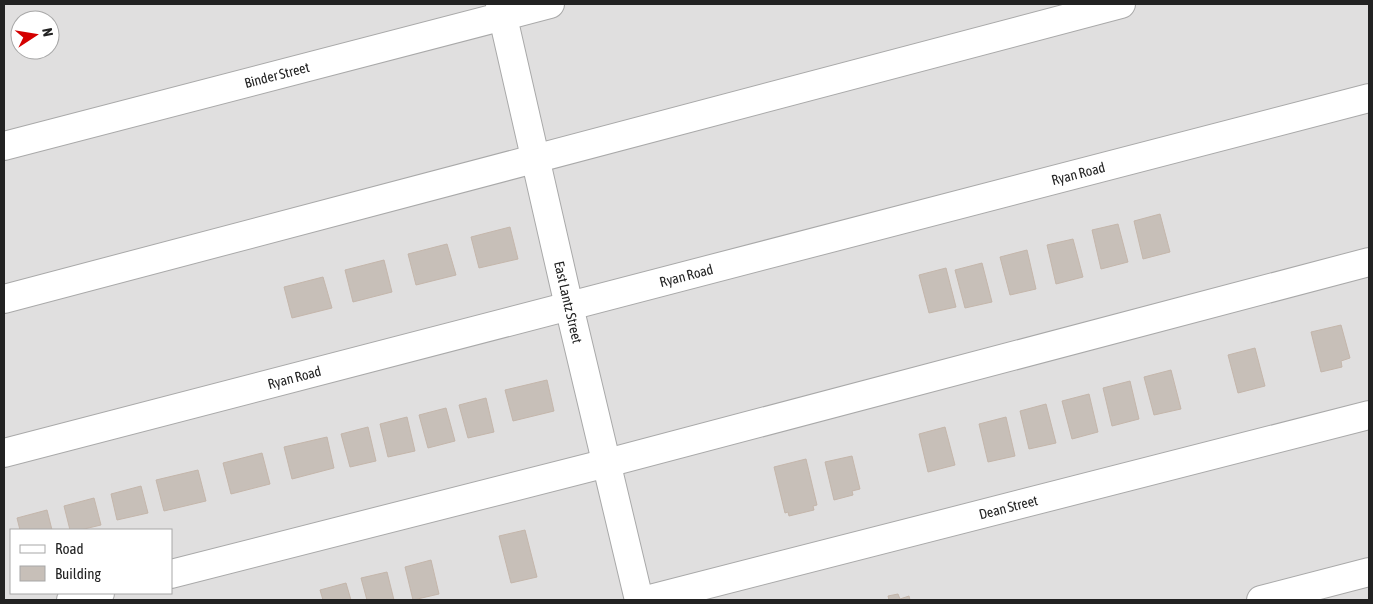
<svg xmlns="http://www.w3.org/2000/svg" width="1373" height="604" font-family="'Asap Condensed',sans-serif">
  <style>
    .residential { fill: #e0dfdf; fill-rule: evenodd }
    .building { fill: #c7bfb8; stroke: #c4b6ab }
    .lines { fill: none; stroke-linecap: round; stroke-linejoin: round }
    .minor-casing { stroke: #a9a9a9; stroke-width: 30 }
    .minor { stroke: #fff; stroke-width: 28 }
    .labels { text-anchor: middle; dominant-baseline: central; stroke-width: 4.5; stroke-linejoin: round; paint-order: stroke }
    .street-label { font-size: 14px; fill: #222; stroke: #fff }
  </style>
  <rect width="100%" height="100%" fill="#f2efe9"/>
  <path class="residential" d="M4,4H1369V600H4ZM20,20H50V50H20ZM11,530H171V593H11Z"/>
  <g class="building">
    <polygon points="1160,214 1170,252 1143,259 1134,221"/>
    <polygon points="1118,224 1128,262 1101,269 1092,230"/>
    <polygon points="510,227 518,259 479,268 471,237"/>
    <polygon points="1073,239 1083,277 1056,284 1047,245"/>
    <polygon points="447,244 456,275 416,285 408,254"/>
    <polygon points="1027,250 1036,289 1010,295 1000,257"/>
    <polygon points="384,260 392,292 353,302 345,270"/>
    <polygon points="982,263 992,302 965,308 955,270"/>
    <polygon points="946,268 956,307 929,313 919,275"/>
    <polygon points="323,277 332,308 292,318 284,287"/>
    <polygon points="1341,325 1350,358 1341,361 1342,367 1321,372 1311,332"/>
    <polygon points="1255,348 1265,386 1238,393 1228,355"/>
    <polygon points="1171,370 1181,409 1154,415 1144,377"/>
    <polygon points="547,380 554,411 513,421 505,390"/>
    <polygon points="1130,381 1139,419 1112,426 1103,388"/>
    <polygon points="1089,394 1098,432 1072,439 1062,401"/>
    <polygon points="486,398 494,432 468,438 459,405"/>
    <polygon points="1046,404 1056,443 1029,449 1020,411"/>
    <polygon points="446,408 455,441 428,448 419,415"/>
    <polygon points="407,417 415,451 388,457 380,424"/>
    <polygon points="1006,417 1015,456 988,462 979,424"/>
    <polygon points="368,427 376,461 350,467 341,434"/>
    <polygon points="945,427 955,465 928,472 919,434"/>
    <polygon points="327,437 334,468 292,479 284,447"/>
    <polygon points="262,453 270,484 231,494 223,463"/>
    <polygon points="852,456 860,489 852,491 853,495 834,500 825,462"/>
    <polygon points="806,459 817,505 813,506 814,510 789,516 788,512 785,513 774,467"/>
    <polygon points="198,470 206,501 164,511 156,480"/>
    <polygon points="141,486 148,513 117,520 111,494"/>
    <polygon points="94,498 101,525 80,530 70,530 64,506"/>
    <polygon points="47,510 52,530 20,530 17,518"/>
    <polygon points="525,530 537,577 511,583 499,536"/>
    <polygon points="431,560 439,594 413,600 405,567"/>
    <polygon points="387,572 394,600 367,600 361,578"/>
    <polygon points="346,583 351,600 323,600 320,590"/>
    <polygon points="898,594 900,599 909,596 910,600 889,600 888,596"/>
  </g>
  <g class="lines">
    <g class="minor-casing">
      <g id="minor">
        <path id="s1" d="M500,4L569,306L639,600"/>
        <path id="s2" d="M4,146L550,4"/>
        <polyline points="4,299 1121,4"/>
        <path id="s3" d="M4,453L1369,98"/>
        <polyline points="171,574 607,463 1369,262"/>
        <polyline points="71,600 100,593"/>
        <path id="s4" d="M646,600L1369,415"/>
        <polyline points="1261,600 1369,572"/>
      </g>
    </g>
    <use href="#minor" class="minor"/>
  </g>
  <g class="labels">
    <g class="street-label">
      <text stroke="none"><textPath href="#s2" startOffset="282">Binder Street</textPath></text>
      <text stroke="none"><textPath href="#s3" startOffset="1110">Ryan Road</textPath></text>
      <text stroke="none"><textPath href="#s3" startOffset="705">Ryan Road</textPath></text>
      <text stroke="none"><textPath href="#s1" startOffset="306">East Lantz Street</textPath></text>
      <text stroke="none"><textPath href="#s3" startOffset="300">Ryan Road</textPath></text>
      <text stroke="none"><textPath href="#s4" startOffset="374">Dean Street</textPath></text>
    </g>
  </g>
  <rect width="1373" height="604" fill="none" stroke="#222222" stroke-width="10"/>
  <rect x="10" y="529" width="162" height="65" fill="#ffffff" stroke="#a7a7a7"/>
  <rect x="20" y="545" width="25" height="8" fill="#ffffff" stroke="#a7a7a7"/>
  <text x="55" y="554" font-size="15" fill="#222222">Road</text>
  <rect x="20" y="566" width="25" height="15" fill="#c7bfb8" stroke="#a7a7a7"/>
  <text x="55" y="579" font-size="15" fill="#222222">Building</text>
  <g transform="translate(35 35) rotate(78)"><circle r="24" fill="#ffffff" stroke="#a7a7a7"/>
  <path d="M0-4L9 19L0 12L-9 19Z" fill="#d40000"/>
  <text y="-8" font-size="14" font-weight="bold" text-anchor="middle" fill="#222222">N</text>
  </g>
</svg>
